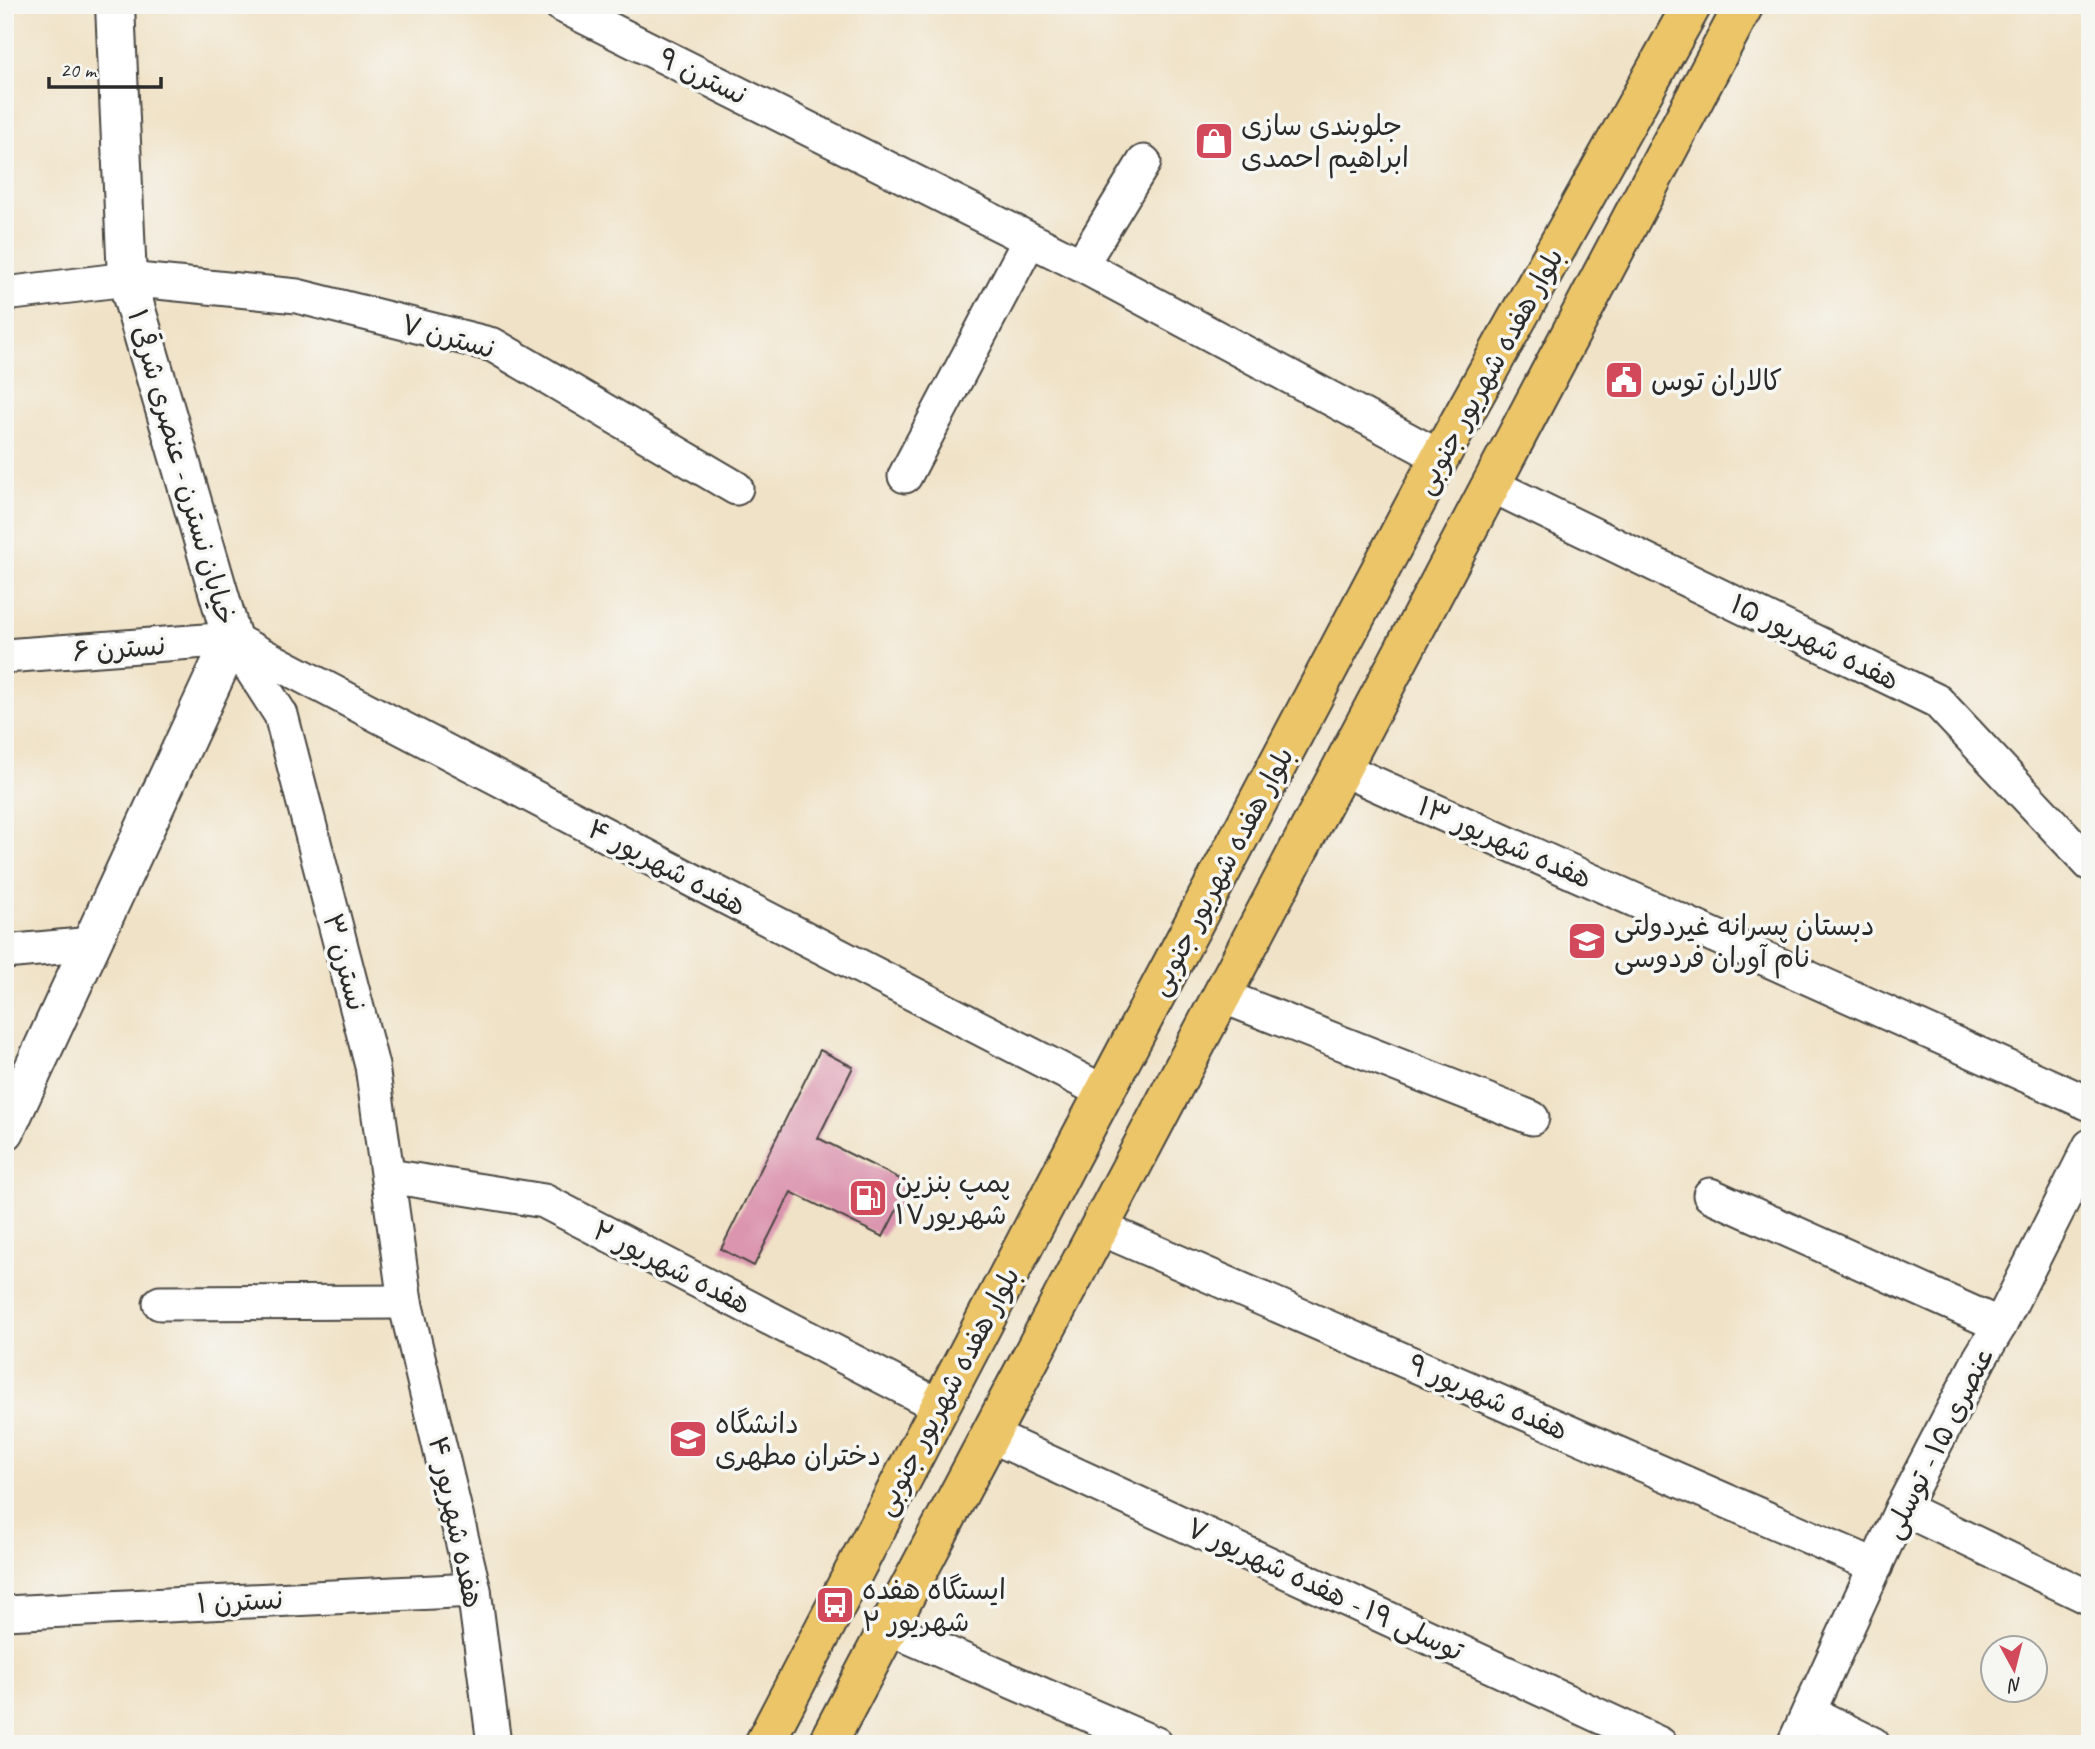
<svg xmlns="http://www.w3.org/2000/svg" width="2095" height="1749" font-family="Caveat,'Playpen Sans Arabic',sans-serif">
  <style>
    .building { fill: #db95af }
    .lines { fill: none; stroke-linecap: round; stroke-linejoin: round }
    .minor-casing { stroke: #494642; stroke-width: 37 }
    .tertiary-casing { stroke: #494642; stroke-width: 42 }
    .primary-casing { stroke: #494642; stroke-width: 42 }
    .minor { stroke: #fff; stroke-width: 33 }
    .tertiary { stroke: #fff; stroke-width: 38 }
    .primary { stroke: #ecc569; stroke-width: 38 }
    .labels { text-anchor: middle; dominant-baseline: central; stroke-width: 7; stroke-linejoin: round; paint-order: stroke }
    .street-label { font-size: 28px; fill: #2b2b2b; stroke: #f6f6f2 }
    .poi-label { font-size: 28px; fill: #2b2b2b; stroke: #f6f6f2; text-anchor: start }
  </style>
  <rect width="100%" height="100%" fill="#f6f6f2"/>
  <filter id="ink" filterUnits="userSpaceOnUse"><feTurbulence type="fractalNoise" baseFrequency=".0143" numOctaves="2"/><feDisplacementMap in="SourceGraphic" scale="14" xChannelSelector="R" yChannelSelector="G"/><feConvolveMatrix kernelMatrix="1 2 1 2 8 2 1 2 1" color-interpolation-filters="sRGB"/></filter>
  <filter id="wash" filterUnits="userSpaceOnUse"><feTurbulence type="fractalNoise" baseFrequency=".00686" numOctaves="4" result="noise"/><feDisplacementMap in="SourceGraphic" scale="28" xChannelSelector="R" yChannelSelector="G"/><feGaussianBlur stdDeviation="1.57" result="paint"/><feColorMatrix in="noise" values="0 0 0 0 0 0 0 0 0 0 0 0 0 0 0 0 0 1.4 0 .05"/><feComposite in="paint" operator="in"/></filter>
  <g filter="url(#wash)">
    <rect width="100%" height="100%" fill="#f0e2c6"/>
    <g id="blocks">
      <polygon class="building" points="820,1050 853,1067 818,1138 910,1184 883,1237 791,1192 754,1266 721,1249"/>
    </g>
  </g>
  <g filter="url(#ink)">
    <use href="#blocks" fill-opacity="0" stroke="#494642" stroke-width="2"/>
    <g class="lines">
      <g class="minor-casing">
        <g id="minor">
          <polyline points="561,5 1081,265 1440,457"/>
          <polyline points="1081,265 1144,162"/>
          <polyline points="5,294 127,279 297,296 493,345 736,488"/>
          <polyline points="905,476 1029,241"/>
          <polyline points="1491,485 1937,701 2090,864"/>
          <polyline points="232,639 281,715 372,1066 405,1302 474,1590 494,1744"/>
          <polyline points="234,640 694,881 1104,1092"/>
          <polyline points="5,656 232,639"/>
          <polyline points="1342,769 2090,1104"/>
          <polyline points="5,952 92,944"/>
          <polyline points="1222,996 1532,1118"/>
          <polyline points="389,1176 544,1201 939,1406"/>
          <polyline points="1710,1195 2000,1325"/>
          <polyline points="1100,1228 1876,1566"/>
          <polyline points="160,1303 405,1302"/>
          <polyline points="990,1435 1660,1744"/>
          <polyline points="1902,1508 2090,1598"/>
          <polyline points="5,1613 474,1590"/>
          <polyline points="889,1628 1156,1744"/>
          <polyline points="1809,1712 1873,1744"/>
          <polyline points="1794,1744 1902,1508 1980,1358 2000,1325 2090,1146"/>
        </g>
      </g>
      <g class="tertiary-casing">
        <polyline id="tertiary" points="5,1131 232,639 127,279 115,5"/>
      </g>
      <g class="primary-casing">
        <g id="primary">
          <polyline points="764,1744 1067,1163 1440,457 1692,5"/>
          <polyline points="827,1744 1744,5"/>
        </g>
      </g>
      <use href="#minor" class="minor"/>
      <use href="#tertiary" class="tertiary"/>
      <use href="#primary" class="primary"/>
    </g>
  </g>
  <defs>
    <g id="shop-square" transform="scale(2.0125)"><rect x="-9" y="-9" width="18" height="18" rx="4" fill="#d1495b" stroke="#f6f6f2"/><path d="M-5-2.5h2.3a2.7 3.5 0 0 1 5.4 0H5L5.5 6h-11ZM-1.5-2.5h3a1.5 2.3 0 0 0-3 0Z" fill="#fff"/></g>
    <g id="civic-square" transform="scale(2.0125)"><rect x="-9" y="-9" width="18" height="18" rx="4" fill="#d1495b" stroke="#f6f6f2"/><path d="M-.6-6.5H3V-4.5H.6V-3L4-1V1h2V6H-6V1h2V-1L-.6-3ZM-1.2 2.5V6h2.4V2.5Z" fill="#fff"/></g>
    <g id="school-square" transform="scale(2.0125)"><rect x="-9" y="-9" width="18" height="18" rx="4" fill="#d1495b" stroke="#f6f6f2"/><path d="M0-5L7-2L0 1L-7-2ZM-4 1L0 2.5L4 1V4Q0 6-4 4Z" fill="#fff"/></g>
    <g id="fuel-square" transform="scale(2.0125)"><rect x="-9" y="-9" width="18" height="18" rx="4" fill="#d1495b" stroke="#f6f6f2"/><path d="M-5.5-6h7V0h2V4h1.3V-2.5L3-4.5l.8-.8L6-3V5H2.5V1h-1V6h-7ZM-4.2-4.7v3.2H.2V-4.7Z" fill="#fff"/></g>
    <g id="university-square" transform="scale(2.0125)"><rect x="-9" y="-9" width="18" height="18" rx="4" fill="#d1495b" stroke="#f6f6f2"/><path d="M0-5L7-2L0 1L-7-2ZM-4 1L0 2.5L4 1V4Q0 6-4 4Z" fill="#fff"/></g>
    <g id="bus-square" transform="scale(2.0125)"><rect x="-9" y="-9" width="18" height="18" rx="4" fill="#d1495b" stroke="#f6f6f2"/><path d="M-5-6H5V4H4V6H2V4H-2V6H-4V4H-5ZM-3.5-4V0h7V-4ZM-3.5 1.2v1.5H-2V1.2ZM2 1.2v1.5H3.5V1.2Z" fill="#fff"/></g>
  </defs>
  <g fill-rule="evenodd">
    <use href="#shop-square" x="1214" y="141"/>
    <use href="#civic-square" x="1624" y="380"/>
    <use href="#school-square" x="1587" y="941"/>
    <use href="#fuel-square" x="868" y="1198"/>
    <use href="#university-square" x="688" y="1439"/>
    <use href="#bus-square" x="835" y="1605"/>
  </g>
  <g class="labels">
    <g class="street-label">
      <text transform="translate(703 76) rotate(26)">نسترن ۹</text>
      <text transform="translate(448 336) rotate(16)">نسترن ۷</text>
      <text transform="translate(1489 371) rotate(-61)">بلوار هفده شهریور جنوبی</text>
      <text transform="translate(182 467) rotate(74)">خیابان نسترن - عنصری شرقی ۱</text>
      <text transform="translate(1815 642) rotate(26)">هفده شهریور ۱۵</text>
      <text transform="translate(119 648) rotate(-4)">نسترن ۶</text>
      <text transform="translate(1505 842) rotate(24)">هفده شهریور ۱۳</text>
      <text transform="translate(667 867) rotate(28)">هفده شهریور ۴</text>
      <text transform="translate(1221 871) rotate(-62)">بلوار هفده شهریور جنوبی</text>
      <text transform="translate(345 962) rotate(75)">نسترن ۳</text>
      <text transform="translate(672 1267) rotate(27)">هفده شهریور ۲</text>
      <text transform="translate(947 1391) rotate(-62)">بلوار هفده شهریور جنوبی</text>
      <text transform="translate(1488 1397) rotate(24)">هفده شهریور ۹</text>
      <text transform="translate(1938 1443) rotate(-63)">عنصری ۱۵ - توسلی</text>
      <text transform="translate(456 1522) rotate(78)">هفده شهریور ۴</text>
      <text transform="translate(1325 1589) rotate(25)">توسلی ۱۹ - هفده شهریور ۷</text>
      <text transform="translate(240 1601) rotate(-3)">نسترن ۱</text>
    </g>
    <g class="poi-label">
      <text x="1241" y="125">جلوبندی سازی<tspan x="1241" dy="32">ابراهیم احمدی</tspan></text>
      <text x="1651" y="380">كالاران توس</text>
      <text x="1614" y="925">دبستان پسرانه غیردولتی<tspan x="1614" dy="32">نام آوران فردوسی</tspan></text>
      <text x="895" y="1182">پمپ بنزین<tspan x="895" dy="32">۱۷شهریور</tspan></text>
      <text x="715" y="1423">دانشگاه<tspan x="715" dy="32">دختران مطهری</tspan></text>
      <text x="862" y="1589">ایستگاه هفده<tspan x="862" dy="32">شهریور ۲</tspan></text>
    </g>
  </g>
  <rect width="2095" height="1749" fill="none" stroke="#f6f6f2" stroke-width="28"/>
  <g transform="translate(2014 1669) rotate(173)"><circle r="33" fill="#f6f6f2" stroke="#a5a5a2" stroke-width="2"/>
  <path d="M0-5L12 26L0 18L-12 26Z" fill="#d1495b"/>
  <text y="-10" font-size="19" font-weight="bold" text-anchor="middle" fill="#2b2b2b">N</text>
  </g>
  <path d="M49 77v10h112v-10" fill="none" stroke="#2b2b2b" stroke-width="3.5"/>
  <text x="60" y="77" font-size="21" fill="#2b2b2b" stroke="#f6f6f2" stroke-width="5" paint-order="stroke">20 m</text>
</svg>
